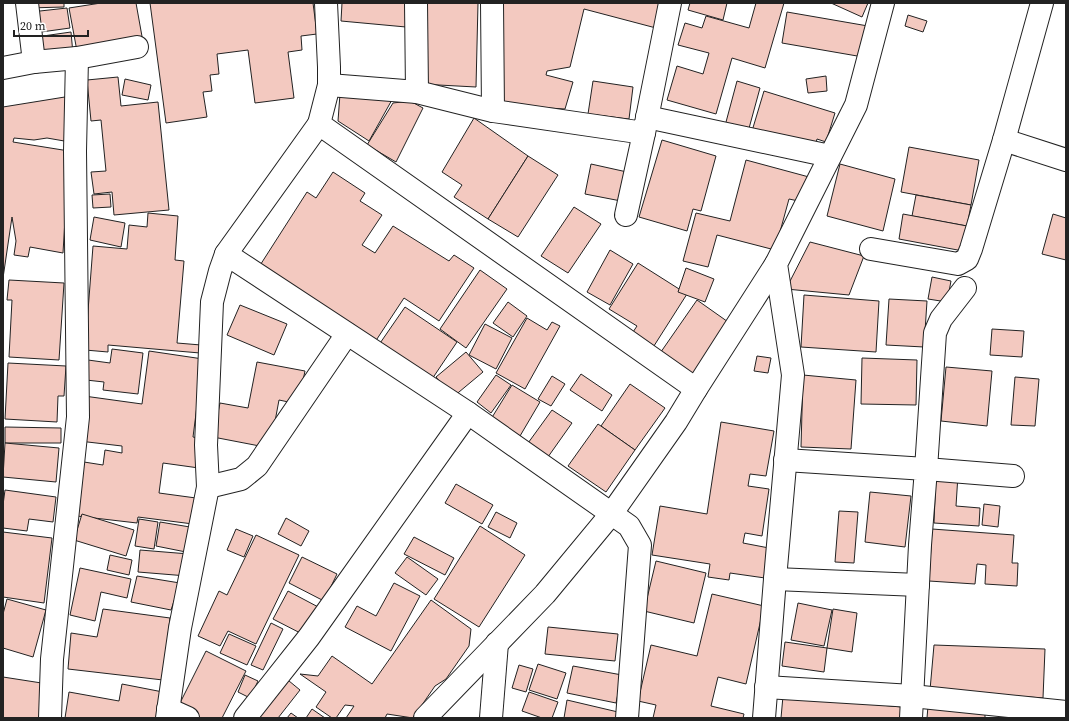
<svg xmlns="http://www.w3.org/2000/svg" width="1069" height="721" font-family="'Source Serif 4',serif">
  <style>
    .building { fill: #f3c9c0; stroke: #222 }
    .lines { fill: none; stroke-linecap: round; stroke-linejoin: round }
    .minor-casing { stroke: #222; stroke-width: 24 }
    .minor { stroke: #fff; stroke-width: 22 }
  </style>
  <rect width="100%" height="100%" fill="#fff"/>
  <g class="building">
    <polygon points="28,3 64,3 64,7 28,8"/>
    <polygon points="101,3 136,3 143,42 79,62 69,8"/>
    <polygon points="150,3 313,3 317,34 301,36 302,50 288,52 294,98 255,103 248,50 217,54 219,74 210,75 212,91 203,92 207,117 166,123"/>
    <polygon points="342,3 408,3 406,27 341,21"/>
    <polygon points="422,3 478,3 476,87 420,84"/>
    <polygon points="499,3 662,3 656,28 584,9 570,67 547,71 546,75 573,82 565,109 499,105"/>
    <polygon points="690,3 727,3 723,20 688,10"/>
    <polygon points="756,3 784,3 765,68 732,58 716,114 667,100 677,66 703,74 709,53 678,45 685,23 702,28 706,16 749,28"/>
    <polygon points="831,3 868,3 862,17"/>
    <polygon points="67,8 70,28 34,33 31,12"/>
    <polygon points="787,12 868,26 863,57 782,43"/>
    <polygon points="908,15 927,21 923,32 905,26"/>
    <polygon points="71,32 73,54 39,55 36,37"/>
    <polygon points="826,76 827,91 808,93 806,79"/>
    <polygon points="118,77 121,106 158,102 169,210 114,215 112,192 94,194 91,172 106,171 101,120 91,121 87,80"/>
    <polygon points="125,79 151,85 148,100 122,95"/>
    <polygon points="593,81 633,87 629,119 588,114"/>
    <polygon points="737,81 760,88 745,143 722,137"/>
    <polygon points="764,91 835,113 826,142 817,139 811,161 749,141"/>
    <polygon points="340,94 393,98 369,141 338,121"/>
    <polygon points="71,96 70,142 47,138 34,140 14,138 13,142 69,151 63,253 30,247 28,257 14,255 16,241 12,217 3,278 3,107"/>
    <polygon points="410,101 423,108 396,162 367,145 393,103"/>
    <polygon points="474,118 528,156 488,219 454,197 462,185 442,172"/>
    <polygon points="662,140 716,156 701,211 693,209 687,231 639,217"/>
    <polygon points="909,147 979,160 971,205 901,192"/>
    <polygon points="528,156 558,175 518,237 488,219"/>
    <polygon points="746,160 809,177 803,202 789,199 775,250 717,235 708,267 683,261 696,213 730,221"/>
    <polygon points="591,164 627,172 621,201 585,194"/>
    <polygon points="840,164 895,179 883,231 827,216"/>
    <polygon points="333,172 365,193 360,201 382,215 362,245 375,253 393,226 449,261 454,255 474,268 439,321 404,298 373,345 257,270 307,192 316,198"/>
    <polygon points="110,194 111,207 93,208 92,195"/>
    <polygon points="916,195 971,205 967,226 912,216"/>
    <polygon points="574,207 601,224 568,273 541,256"/>
    <polygon points="148,213 178,216 175,260 184,261 177,343 201,345 200,353 108,345 108,352 85,350 93,246 127,249 129,225 147,227"/>
    <polygon points="903,214 967,226 963,251 899,239"/>
    <polygon points="1053,214 1066,218 1066,260 1042,254"/>
    <polygon points="94,217 125,223 121,247 90,240"/>
    <polygon points="810,242 864,256 849,295 786,289"/>
    <polygon points="610,250 633,264 610,305 587,292"/>
    <polygon points="638,263 687,294 652,349 631,335 637,326 609,309"/>
    <polygon points="686,268 714,279 705,302 678,292"/>
    <polygon points="480,270 507,289 466,348 440,329"/>
    <polygon points="932,277 951,281 947,302 928,299"/>
    <polygon points="9,280 64,283 59,360 9,357 12,300 7,300"/>
    <polygon points="804,295 879,301 876,352 801,347"/>
    <polygon points="889,299 927,301 924,347 886,345"/>
    <polygon points="697,300 731,324 690,383 656,359"/>
    <polygon points="508,302 527,316 513,337 493,323"/>
    <polygon points="240,305 287,324 274,355 227,335"/>
    <polygon points="405,307 457,342 428,385 376,349"/>
    <polygon points="527,318 547,330 552,322 560,326 525,389 496,373"/>
    <polygon points="485,324 512,338 496,369 469,355"/>
    <polygon points="992,329 1024,331 1022,357 990,355"/>
    <polygon points="112,349 143,353 138,394 103,390 104,382 86,380 88,360 110,363"/>
    <polygon points="149,351 203,359 193,437 203,439 199,468 163,463 159,493 196,498 193,524 138,517 137,523 77,516 84,462 103,465 105,450 122,453 122,446 79,441 84,396 142,404"/>
    <polygon points="466,352 483,372 453,397 436,377"/>
    <polygon points="757,356 771,358 768,373 754,371"/>
    <polygon points="862,358 917,360 916,405 861,404"/>
    <polygon points="257,362 305,371 298,404 279,400 270,448 213,437 220,403 248,408"/>
    <polygon points="8,363 66,366 64,396 58,396 57,422 5,419"/>
    <polygon points="946,367 992,371 987,426 941,421"/>
    <polygon points="581,374 612,395 602,411 570,390"/>
    <polygon points="496,375 511,385 491,413 477,402"/>
    <polygon points="803,375 856,380 851,449 801,447"/>
    <polygon points="552,376 565,384 551,406 538,399"/>
    <polygon points="1015,377 1039,379 1035,426 1011,425"/>
    <polygon points="630,384 665,408 635,450 601,426"/>
    <polygon points="512,385 540,402 520,436 491,419"/>
    <polygon points="552,410 572,423 543,464 523,450"/>
    <polygon points="721,422 774,431 766,476 750,474 748,486 769,489 762,536 745,533 743,543 769,548 765,578 730,573 729,580 708,577 710,564 652,555 660,506 707,514"/>
    <polygon points="598,424 635,450 606,492 568,466"/>
    <polygon points="5,427 61,428 61,443 5,443"/>
    <polygon points="5,443 59,448 56,482 3,477"/>
    <polygon points="936,474 958,475 956,506 980,508 979,526 934,523"/>
    <polygon points="456,484 493,505 482,524 445,503"/>
    <polygon points="5,490 56,497 53,522 29,519 27,531 3,528 3,505"/>
    <polygon points="870,492 911,496 905,547 865,542"/>
    <polygon points="984,504 1000,506 998,527 982,525"/>
    <polygon points="839,511 858,512 854,563 835,562"/>
    <polygon points="496,512 517,523 510,538 488,527"/>
    <polygon points="82,514 134,530 126,556 74,540"/>
    <polygon points="286,518 309,531 301,546 278,534"/>
    <polygon points="139,519 158,522 154,549 135,546"/>
    <polygon points="160,522 196,528 191,553 156,546"/>
    <polygon points="480,526 525,555 479,627 434,599"/>
    <polygon points="236,529 253,536 244,557 227,550"/>
    <polygon points="932,529 1014,535 1012,563 1018,563 1017,586 985,584 986,565 977,564 975,584 929,581"/>
    <polygon points="3,532 52,538 44,603 3,597"/>
    <polygon points="256,535 299,555 256,644 228,631 220,646 198,636 219,591 227,595"/>
    <polygon points="414,537 454,558 445,575 404,554"/>
    <polygon points="140,550 189,554 187,576 138,572"/>
    <polygon points="110,555 132,560 129,575 107,570"/>
    <polygon points="302,557 337,574 324,601 289,583"/>
    <polygon points="407,557 438,579 426,595 395,573"/>
    <polygon points="656,561 706,573 694,623 644,611"/>
    <polygon points="80,568 131,579 127,598 101,592 95,621 70,615"/>
    <polygon points="137,576 180,583 171,610 131,602"/>
    <polygon points="394,583 420,596 391,651 345,627 357,606 376,616"/>
    <polygon points="288,591 322,609 308,637 273,619"/>
    <polygon points="712,594 764,606 746,684 718,677 711,706 744,714 743,718 653,718 656,705 638,701 651,645 697,656"/>
    <polygon points="7,599 46,610 33,657 3,648 3,614"/>
    <polygon points="431,600 471,629 469,646 446,679 435,686 413,718 387,714 385,718 346,718 354,706 345,705 336,718 332,718 316,707 326,692 300,674 318,676 332,656 372,684"/>
    <polygon points="798,603 832,610 824,646 791,640"/>
    <polygon points="103,609 170,618 163,680 68,669 71,633 97,637"/>
    <polygon points="833,609 857,613 852,652 827,648 824,672 782,666 785,642 827,648"/>
    <polygon points="271,623 283,629 263,670 251,665"/>
    <polygon points="548,627 618,634 615,661 545,654"/>
    <polygon points="229,634 256,646 247,665 220,653"/>
    <polygon points="934,645 1045,649 1043,698 930,690"/>
    <polygon points="206,651 246,671 222,718 199,718 178,707"/>
    <polygon points="538,664 566,673 557,699 529,690"/>
    <polygon points="519,665 533,669 526,692 512,688"/>
    <polygon points="573,666 622,675 616,703 567,693"/>
    <polygon points="245,675 258,681 250,698 238,692"/>
    <polygon points="283,676 300,690 278,718 249,718"/>
    <polygon points="3,677 48,684 43,718 3,718"/>
    <polygon points="122,684 168,693 164,718 65,718 69,692 119,701"/>
    <polygon points="529,692 558,702 552,718 542,718 522,711"/>
    <polygon points="783,696 902,707 901,718 781,718"/>
    <polygon points="567,700 618,712 617,718 564,718"/>
    <polygon points="928,706 985,713 985,718 927,718"/>
    <polygon points="312,709 325,718 306,718"/>
    <polygon points="291,713 298,718 287,718"/>
  </g>
  <g class="lines">
    <g class="minor-casing">
      <g id="minor">
        <polyline points="27,3 34,62 77,58 75,151 78,417 52,659 50,718"/>
        <polyline points="326,3 329,67 329,85 319,124 696,389"/>
        <polyline points="492,3 493,111"/>
        <polyline points="77,58 137,47"/>
        <polyline points="3,68 34,62"/>
        <polyline points="329,85 417,92 416,3"/>
        <polyline points="417,92 493,111 644,133 670,3"/>
        <polyline points="647,117 830,156"/>
        <polyline points="1004,140 1066,160"/>
        <polyline points="626,215 644,133"/>
        <polyline points="871,249 958,264 967,259 971,249 1004,140 1042,3"/>
        <polyline points="226,254 468,413 629,526 640,545 627,718"/>
        <polyline points="965,288 941,319 935,333 926,469 1013,476"/>
        <polyline points="785,460 926,469 920,545 911,718"/>
        <polyline points="208,487 241,479 257,466 347,334"/>
        <polyline points="775,579 918,585"/>
        <polyline points="766,687 912,696 1066,712"/>
        <polyline points="168,709 188,718"/>
        <polyline points="167,718 180,628 208,487 206,445 212,302 220,271 226,254 319,124"/>
        <polyline points="245,718 309,637 468,413"/>
        <polyline points="425,718 545,594 612,513 676,422 696,389 776,264"/>
        <polyline points="491,718 497,643"/>
        <polyline points="764,718 775,579 793,375 776,264 856,105 883,3"/>
      </g>
    </g>
    <use href="#minor" class="minor"/>
  </g>
  <rect width="1069" height="721" fill="none" stroke="#222222" stroke-width="8"/>
  <path d="M14 30v6h74v-6" fill="none" stroke="#222222" stroke-width="2"/>
  <text x="20" y="30" font-size="12" fill="#222222" stroke="#ffffff" stroke-width="3" paint-order="stroke">20 m</text>
</svg>
